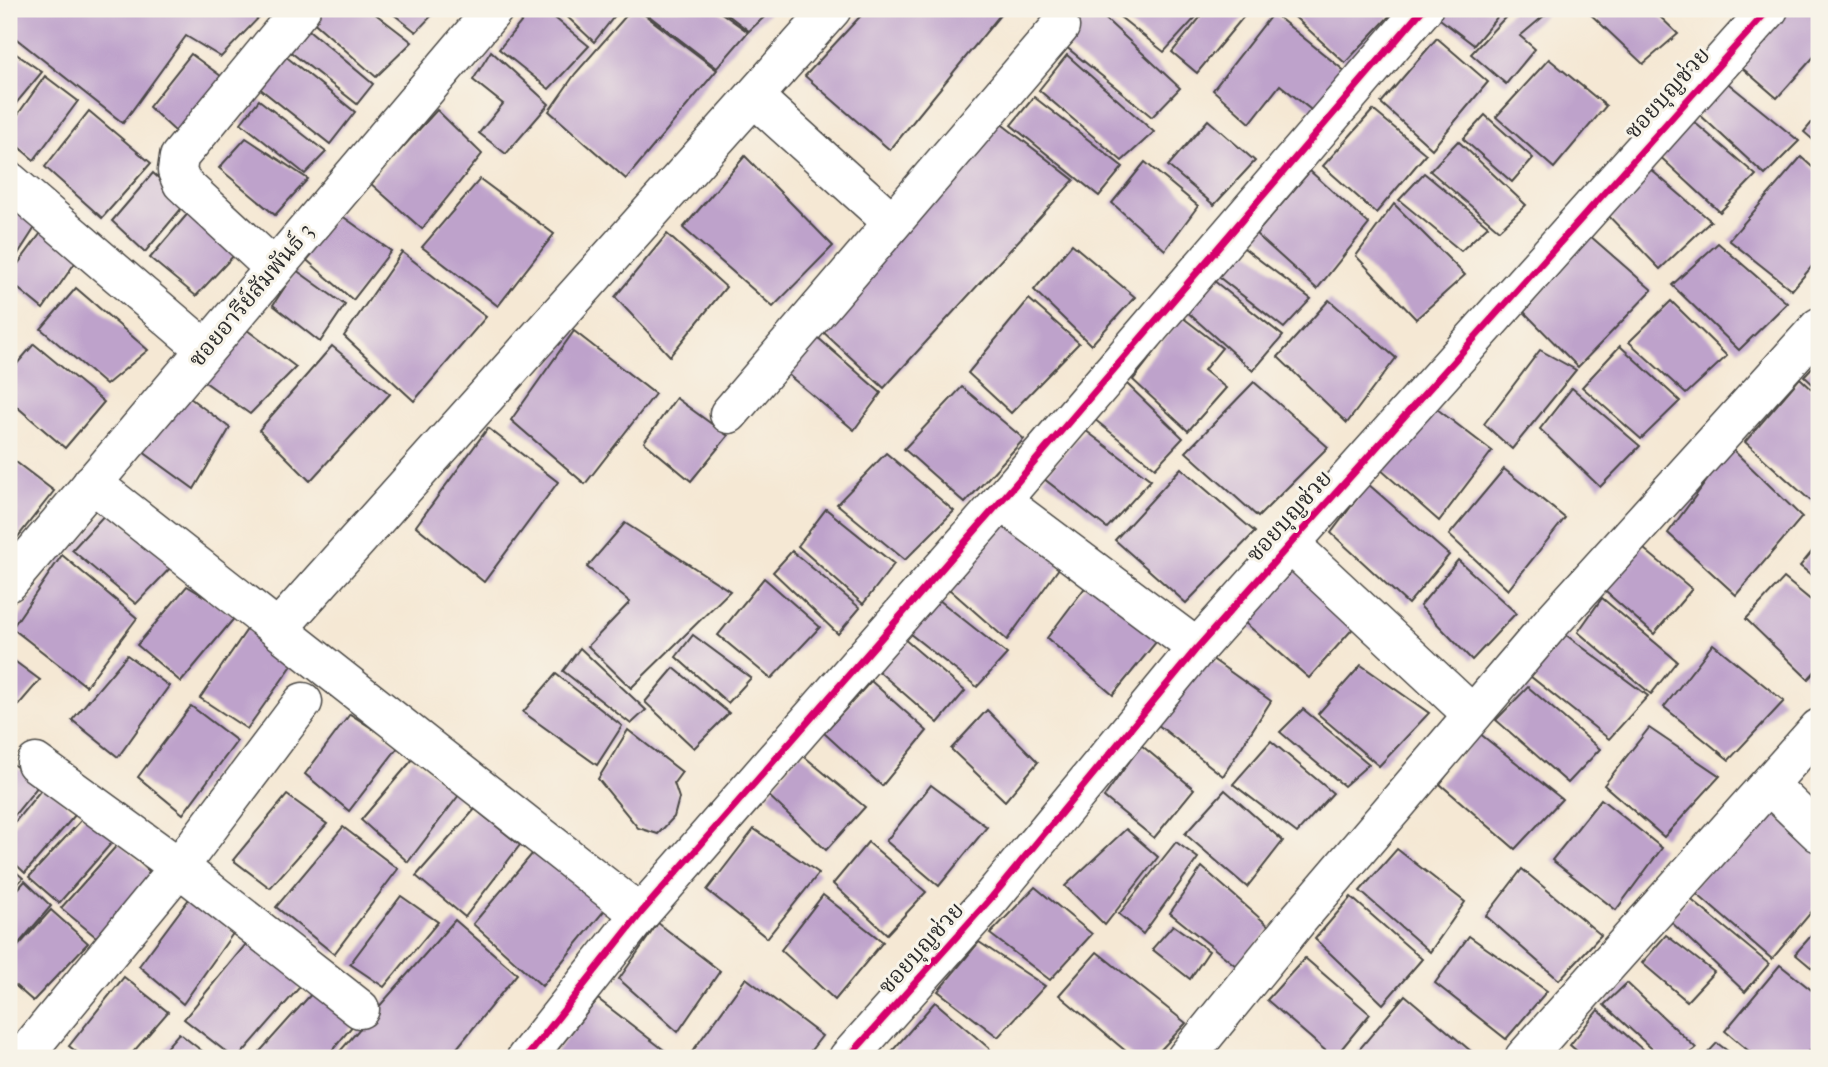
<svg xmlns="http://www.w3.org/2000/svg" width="1828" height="1067" font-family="'IM FELL French Canon','Noto Serif Thai',serif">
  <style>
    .building { fill: #bea2cb }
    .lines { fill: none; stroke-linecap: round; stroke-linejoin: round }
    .minor-casing { stroke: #494744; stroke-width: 41 }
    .minor { stroke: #fff; stroke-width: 38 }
    .cycleway-casing { stroke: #f7f3e8; stroke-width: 11 }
    .cycleway { stroke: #d6006c; stroke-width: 7 }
    .labels { text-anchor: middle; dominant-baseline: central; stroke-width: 6; stroke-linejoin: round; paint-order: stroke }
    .street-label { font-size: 23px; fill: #2b2b2b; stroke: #f7f3e8 }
  </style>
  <rect width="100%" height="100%" fill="#f7f3e8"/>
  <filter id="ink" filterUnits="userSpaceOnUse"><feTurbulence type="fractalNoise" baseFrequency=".0143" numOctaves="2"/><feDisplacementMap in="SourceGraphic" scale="14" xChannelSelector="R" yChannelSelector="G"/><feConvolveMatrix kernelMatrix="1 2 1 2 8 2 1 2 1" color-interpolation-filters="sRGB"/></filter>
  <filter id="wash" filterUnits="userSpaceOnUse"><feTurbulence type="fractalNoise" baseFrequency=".00686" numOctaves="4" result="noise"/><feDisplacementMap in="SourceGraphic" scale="28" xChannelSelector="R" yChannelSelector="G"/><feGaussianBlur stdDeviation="1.57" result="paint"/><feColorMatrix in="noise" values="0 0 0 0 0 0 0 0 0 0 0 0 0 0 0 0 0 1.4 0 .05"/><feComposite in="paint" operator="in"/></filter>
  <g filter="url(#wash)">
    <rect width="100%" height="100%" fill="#f5e8d4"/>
    <g id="blocks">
      <g class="building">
        <polygon points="9,9 267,9 221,57 186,36 123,123 9,33"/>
        <polygon points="316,9 369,9 412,42 376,77 309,18"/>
        <polygon points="387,9 438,9 416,32"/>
        <polygon points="532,9 544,9 589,46 549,89 499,49"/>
        <polygon points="559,9 620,9 594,42"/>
        <polygon points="632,9 637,9 717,70 626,179 549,111 575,74"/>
        <polygon points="640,9 716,9 748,32 717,68"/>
        <polygon points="720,9 773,9 749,31"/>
        <polygon points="867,9 1005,9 890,150 805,76"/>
        <polygon points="1086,9 1095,9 1180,88 1152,117 1059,41"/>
        <polygon points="1110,9 1187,9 1197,16 1164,52"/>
        <polygon points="1207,9 1250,9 1197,73 1172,52"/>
        <polygon points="1286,9 1396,9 1345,63"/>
        <polygon points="1436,9 1504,9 1474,45 1432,13"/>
        <polygon points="1513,9 1552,9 1520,36 1535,49 1506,84 1471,54"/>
        <polygon points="1585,9 1652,9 1678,34 1643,64"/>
        <polygon points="1769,9 1819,9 1819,51 1777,98 1727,55"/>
        <polygon points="1273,13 1347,73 1315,113 1280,85 1250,123 1213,90"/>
        <polygon points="304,26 373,84 357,104 288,50"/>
        <polygon points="1437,38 1488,82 1432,149 1381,103"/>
        <polygon points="9,49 42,72 9,112"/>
        <polygon points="491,51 549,104 506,154 479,133 503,104 473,80"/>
        <polygon points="191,54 252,99 203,157 149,107"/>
        <polygon points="284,55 355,112 330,144 258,87"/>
        <polygon points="1067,55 1154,132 1122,161 1039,90"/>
        <polygon points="1549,59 1606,106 1554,168 1496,117"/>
        <polygon points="45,76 78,101 34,160 9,139 9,127"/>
        <polygon points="1719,76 1799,141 1765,175 1685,101"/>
        <polygon points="1034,97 1123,167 1099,196 1011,125"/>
        <polygon points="259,100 326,152 305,174 241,123"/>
        <polygon points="437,110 482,154 422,229 370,183"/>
        <polygon points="1373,110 1426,154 1376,213 1323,166"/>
        <polygon points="89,111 151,163 102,218 45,167"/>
        <polygon points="986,112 1074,180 884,388 809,319"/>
        <polygon points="1819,114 1819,145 1804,132"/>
        <polygon points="1485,115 1533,158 1512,182 1463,139"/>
        <polygon points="1687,116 1756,175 1720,212 1655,152"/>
        <polygon points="1208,120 1255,161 1214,205 1168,166"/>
        <polygon points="246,138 308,179 275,215 219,168"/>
        <polygon points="1458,141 1526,205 1499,230 1430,171"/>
        <polygon points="745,156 833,246 773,307 683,228"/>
        <polygon points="1801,157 1819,173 1819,258 1792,290 1729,240"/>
        <polygon points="1145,162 1198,206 1165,250 1112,203"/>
        <polygon points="1643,163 1711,221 1660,269 1599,206"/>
        <polygon points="1310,171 1369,224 1317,289 1256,234"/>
        <polygon points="153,173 186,203 145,252 112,221"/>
        <polygon points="1424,173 1488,226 1461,251 1399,200"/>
        <polygon points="480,179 554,234 498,306 422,247"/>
        <polygon points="9,182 45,212 9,268"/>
        <polygon points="1394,204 1465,275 1416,319 1356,256"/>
        <polygon points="190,211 236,253 196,296 150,258"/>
        <polygon points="338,213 391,251 353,300 302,256"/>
        <polygon points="52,218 86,247 43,309 9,281 9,276"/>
        <polygon points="667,234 726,287 670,356 615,297"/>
        <polygon points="1589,235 1652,290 1578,367 1524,312"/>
        <polygon points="1718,243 1787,303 1739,350 1672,285"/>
        <polygon points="1072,244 1135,297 1091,345 1034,290"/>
        <polygon points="1240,245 1311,299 1284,328 1215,274"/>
        <polygon points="402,252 486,317 414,401 344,336"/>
        <polygon points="296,270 345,305 320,342 273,305"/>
        <polygon points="1213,280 1283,336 1253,371 1186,311"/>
        <polygon points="76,288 148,350 106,385 41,329"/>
        <polygon points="1029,299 1079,343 1011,413 968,373"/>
        <polygon points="1329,300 1396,358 1347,423 1278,357"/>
        <polygon points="1671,301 1727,356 1686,394 1629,342"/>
        <polygon points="1182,317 1222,348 1204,370 1226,388 1188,431 1133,380"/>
        <polygon points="243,327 296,367 250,414 198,377"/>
        <polygon points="808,329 881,393 854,430 773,362"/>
        <polygon points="574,331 655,394 585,484 511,420"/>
        <polygon points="34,344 104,402 65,448 9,400 9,373"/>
        <polygon points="332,346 390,394 310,481 259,430"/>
        <polygon points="1620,346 1680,401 1641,439 1582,387"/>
        <polygon points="1540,350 1576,370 1512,449 1484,424"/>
        <polygon points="1819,360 1819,390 1804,376"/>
        <polygon points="1800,378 1819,396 1819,498 1813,503 1745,442"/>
        <polygon points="1254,382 1328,447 1258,517 1186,452"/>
        <polygon points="1126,383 1183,438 1155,468 1094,419"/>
        <polygon points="174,386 230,428 194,489 128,441"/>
        <polygon points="962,387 1024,439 965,503 904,449"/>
        <polygon points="1572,388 1640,446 1600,487 1540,429"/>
        <polygon points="676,398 728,436 691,481 644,442"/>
        <polygon points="1433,406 1492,451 1439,521 1380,469"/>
        <polygon points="488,428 558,482 484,582 416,526"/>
        <polygon points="1085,430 1151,480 1107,528 1043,478"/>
        <polygon points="1731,448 1802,517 1736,595 1668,533"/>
        <polygon points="886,453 954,511 905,560 837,504"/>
        <polygon points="12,459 54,491 9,548 9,463"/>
        <polygon points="1181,468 1255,532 1186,603 1115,540"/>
        <polygon points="1504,469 1565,518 1508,590 1449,535"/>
        <polygon points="1368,484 1449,555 1408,604 1331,533"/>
        <polygon points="826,509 894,564 863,604 798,546"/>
        <polygon points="108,511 175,563 136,604 72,550"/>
        <polygon points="999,516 1062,564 1007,640 941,582"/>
        <polygon points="625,523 730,591 631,688 588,646 630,602 587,567"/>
        <polygon points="1819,543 1819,581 1800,566"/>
        <polygon points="1638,544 1692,589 1654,634 1599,586"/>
        <polygon points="792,551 860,608 838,634 773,572"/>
        <polygon points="62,555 137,618 86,686 12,628"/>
        <polygon points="1280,555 1357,624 1309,678 1236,615"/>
        <polygon points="1458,560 1516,613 1472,660 1420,606"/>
        <polygon points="764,578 820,627 771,679 718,635"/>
        <polygon points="1784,578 1819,607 1819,667 1808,679 1746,619"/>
        <polygon points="1090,581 1161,636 1113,695 1047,638"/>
        <polygon points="187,586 236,616 181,682 137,645"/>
        <polygon points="934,596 1007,654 977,687 909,633"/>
        <polygon points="1602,598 1677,661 1651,694 1578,632"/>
        <polygon points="248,628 293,664 247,729 200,698"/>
        <polygon points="693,635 751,678 728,703 676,657"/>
        <polygon points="1566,635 1648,696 1609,739 1530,676"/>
        <polygon points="903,638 965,691 938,723 877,670"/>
        <polygon points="1713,644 1784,701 1729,760 1664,707"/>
        <polygon points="580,648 646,710 631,724 563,671"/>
        <polygon points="1197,648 1271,701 1223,776 1143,713"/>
        <polygon points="127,655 169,686 118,757 72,720"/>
        <polygon points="9,657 40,680 9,716"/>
        <polygon points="1361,665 1429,713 1379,766 1318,714"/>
        <polygon points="674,668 729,713 694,748 645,702"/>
        <polygon points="556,674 622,726 597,765 523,712"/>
        <polygon points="871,681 927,731 882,786 824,733"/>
        <polygon points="1528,687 1600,749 1568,783 1496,720"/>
        <polygon points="191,706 237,741 183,814 138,777"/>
        <polygon points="1303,709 1369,764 1344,786 1280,732"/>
        <polygon points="987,710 1038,762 1005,801 951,749"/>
        <polygon points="350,714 399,746 349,811 305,774"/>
        <polygon points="1649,728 1720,776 1664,837 1604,785"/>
        <polygon points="628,730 682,772 674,783 679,798 674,817 658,834 638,828 598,779"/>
        <polygon points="1479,733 1562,799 1515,849 1440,784"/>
        <polygon points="1271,741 1333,793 1297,833 1233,784"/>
        <polygon points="1141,745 1194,789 1154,838 1104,797"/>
        <polygon points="800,753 865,807 826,850 768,795"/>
        <polygon points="413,759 459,795 408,862 361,820"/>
        <polygon points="9,761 39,785 9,822"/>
        <polygon points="45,785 76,814 25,873 9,858 9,829"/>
        <polygon points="931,785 987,827 939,886 886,841"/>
        <polygon points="1225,790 1283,841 1247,887 1185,834"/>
        <polygon points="287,795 327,824 270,888 233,860"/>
        <polygon points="1601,799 1662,848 1616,910 1552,860"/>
        <polygon points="1766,806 1819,852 1819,903 1772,959 1691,889"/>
        <polygon points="475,809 520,845 465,917 416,876"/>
        <polygon points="86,815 116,838 59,903 29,877"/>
        <polygon points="343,827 398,869 334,954 276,907"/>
        <polygon points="754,829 819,873 767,938 707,890"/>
        <polygon points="1126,829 1158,857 1105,925 1065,886"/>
        <polygon points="868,842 926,892 887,934 833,884"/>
        <polygon points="1176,842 1198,858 1143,934 1119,914"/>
        <polygon points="119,843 154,876 96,937 61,908"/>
        <polygon points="538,847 609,905 542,986 473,924"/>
        <polygon points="1397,849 1465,902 1430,952 1360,891"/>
        <polygon points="9,866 23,878 9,893"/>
        <polygon points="1202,867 1271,928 1236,966 1170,913"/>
        <polygon points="1522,869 1601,935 1559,980 1486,916"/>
        <polygon points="25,881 51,906 9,955 9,899"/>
        <polygon points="1035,887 1092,934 1050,980 990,934"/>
        <polygon points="192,895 234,932 183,1004 139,966"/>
        <polygon points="823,895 883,942 835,1000 781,950"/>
        <polygon points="401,896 438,922 384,987 350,964"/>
        <polygon points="1351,897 1422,959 1383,1004 1315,939"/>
        <polygon points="1688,897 1769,964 1745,992 1670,921"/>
        <polygon points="51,910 88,943 33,1001 9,980 9,956"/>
        <polygon points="455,920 517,974 449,1058 334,1058"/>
        <polygon points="658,923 720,971 678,1032 619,979"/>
        <polygon points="1173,925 1209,951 1190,979 1152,949"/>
        <polygon points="1819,927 1819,974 1795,954"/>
        <polygon points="1666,935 1714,972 1687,1001 1642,963"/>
        <polygon points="1469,936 1547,991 1506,1039 1435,983"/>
        <polygon points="250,939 306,980 238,1058 234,1058 184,1019"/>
        <polygon points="979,942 1045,986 998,1037 938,991"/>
        <polygon points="1097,952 1186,1023 1153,1058 1134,1058 1059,995"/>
        <polygon points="1305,958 1370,1014 1334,1058 1267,1000"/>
        <polygon points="1780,965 1819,996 1819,1039 1804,1058 1757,1058 1725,1031"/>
        <polygon points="124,977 168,1012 128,1058 84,1058 69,1046"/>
        <polygon points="746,978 822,1036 805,1058 700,1058 692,1052"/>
        <polygon points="1627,983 1696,1048 1684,1058 1662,1058 1604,1005"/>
        <polygon points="314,991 354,1024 326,1058 254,1058"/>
        <polygon points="1405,995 1479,1058 1352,1058"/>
        <polygon points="598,999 668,1053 663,1058 551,1058"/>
        <polygon points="935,1002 990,1049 982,1058 886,1058"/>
        <polygon points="1598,1010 1652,1058 1585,1058 1570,1045"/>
        <polygon points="179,1033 211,1058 157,1058"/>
        <polygon points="1717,1043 1737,1058 1703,1058"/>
      </g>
    </g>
  </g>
  <g filter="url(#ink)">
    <use href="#blocks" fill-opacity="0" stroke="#494744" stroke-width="2"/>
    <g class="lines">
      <g class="minor-casing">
        <g id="minor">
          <polyline points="754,97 891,221"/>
          <polyline points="9,181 205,349"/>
          <polyline points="274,268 182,183 177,171 179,157 301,9"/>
          <polyline points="729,414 1060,27"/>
          <polyline points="92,483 640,914"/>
          <polyline points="1001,501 1197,648"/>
          <polyline points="1290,544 1472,714"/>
          <polyline points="9,582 494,9"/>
          <polyline points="278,629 832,9"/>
          <polyline points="36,763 179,867 360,1009"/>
          <polyline points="1769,785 1819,833"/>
          <polyline points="22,1058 179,867 303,702"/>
          <polyline points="526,1058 640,914 1001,501 1423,9"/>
          <polyline points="848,1058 992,897 1197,648 1769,9"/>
          <polyline points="1186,1058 1297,921 1551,623 1819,327"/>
          <polyline points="1524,1058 1819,728"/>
        </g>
      </g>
      <use href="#minor" class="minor"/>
      <g class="cycleway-casing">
        <g id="cycleway">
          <polyline points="526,1058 640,914 1001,501 1423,9"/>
          <polyline points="848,1058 992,897 1197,648 1769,9"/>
        </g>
      </g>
      <use href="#cycleway" class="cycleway"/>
    </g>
  </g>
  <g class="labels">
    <g class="street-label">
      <text transform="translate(1667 93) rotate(-48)">ซอยบุญช่วย</text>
      <text transform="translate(251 295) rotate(-50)">ซอยอารีย์สัมพันธ์ 3</text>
      <text transform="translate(1289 516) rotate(-48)">ซอยบุญช่วย</text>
      <text transform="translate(921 948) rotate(-48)">ซอยบุญช่วย</text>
    </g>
  </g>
  <rect width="1828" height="1067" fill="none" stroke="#f7f3e8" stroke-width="35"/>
</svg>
